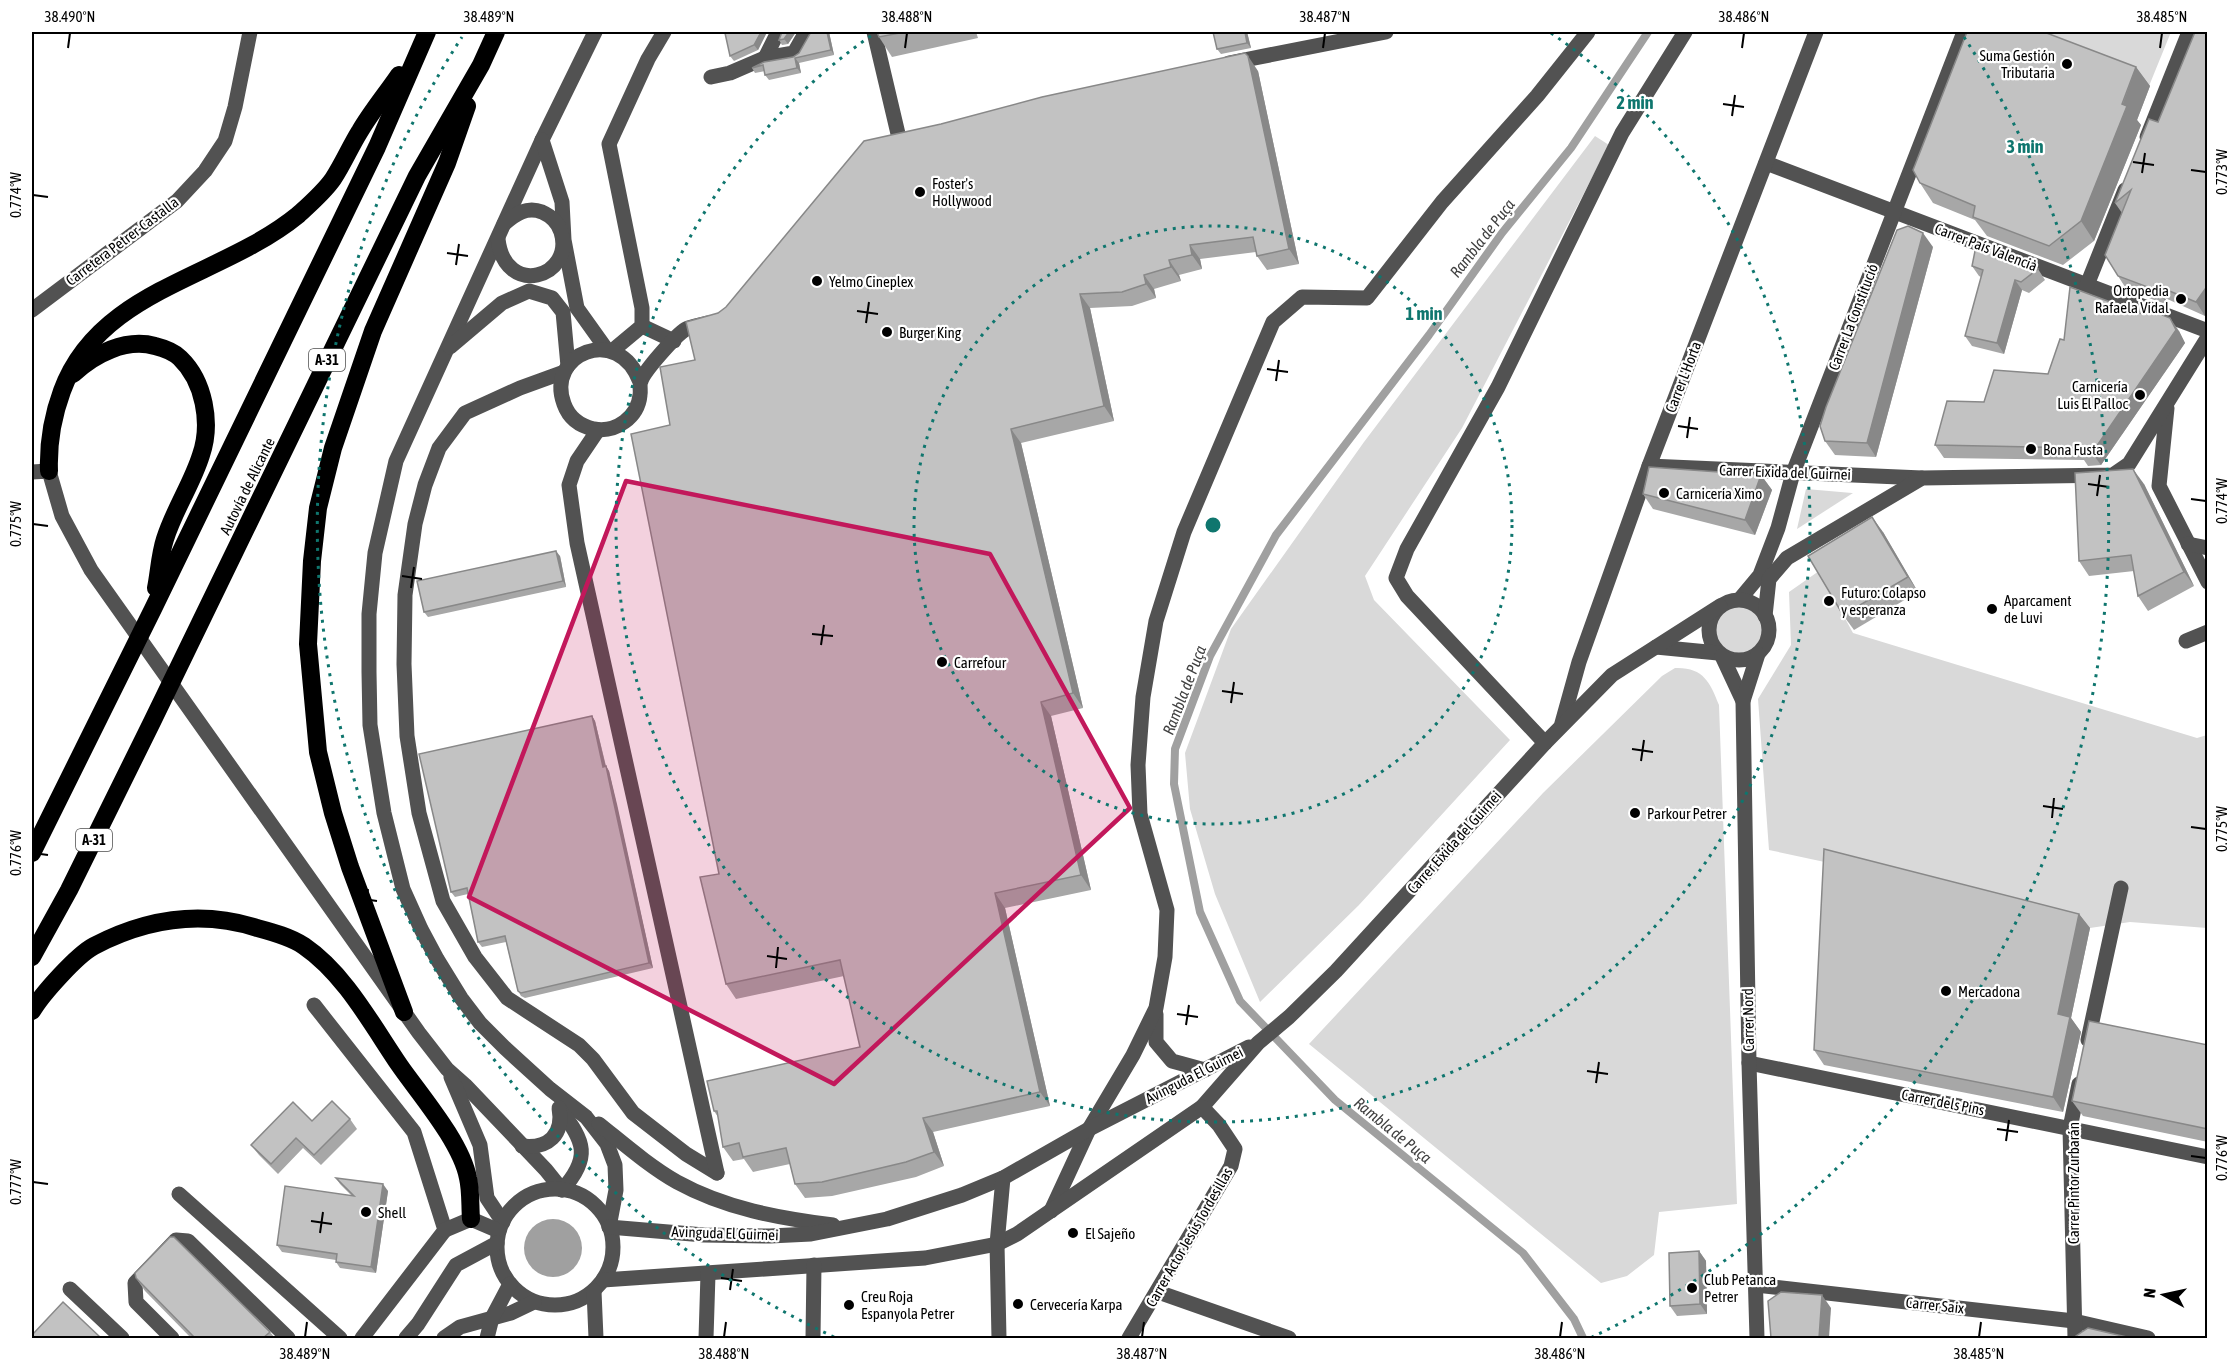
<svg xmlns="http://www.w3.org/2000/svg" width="2239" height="1370" font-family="'Asap Condensed',sans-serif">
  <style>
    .green { fill: #d9d9d9 }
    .water { fill: #a0a0a0 }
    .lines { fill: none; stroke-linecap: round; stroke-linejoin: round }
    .stream { stroke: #a0a0a0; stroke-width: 8 }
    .minor { stroke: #525252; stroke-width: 15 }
    .highway { stroke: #000; stroke-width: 18 }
    .wall { fill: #a7a7a7 }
    .shaded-wall { fill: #888 }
    .building { fill: #c2c2c2; stroke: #888; stroke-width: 1.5 }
    .marked { fill: #c2185b; fill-opacity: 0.2; stroke: #c2185b; stroke-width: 4.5; stroke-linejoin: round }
    .ticks { fill: none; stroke: #000; stroke-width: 2 }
    .ring { fill: none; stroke: #0f766e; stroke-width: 3; stroke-dasharray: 3 6 }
    .poi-dot { fill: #000; stroke: #fff; stroke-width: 2 }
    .labels { text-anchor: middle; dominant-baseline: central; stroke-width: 4.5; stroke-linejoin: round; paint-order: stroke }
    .shield { fill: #fff; stroke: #4c4c4c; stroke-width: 1.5 }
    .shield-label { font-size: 14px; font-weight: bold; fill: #000 }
    .poi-label { font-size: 15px; fill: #000; stroke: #fff; text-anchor: start }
    .street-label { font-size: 15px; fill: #000; stroke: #fff }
    .water-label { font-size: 16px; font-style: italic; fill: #414141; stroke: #fff }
    .centre { fill: #0f766e; stroke: #fff; stroke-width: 3 }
    .ring-label { font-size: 18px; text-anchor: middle; font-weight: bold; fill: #0f766e; stroke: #fff; stroke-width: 4.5; stroke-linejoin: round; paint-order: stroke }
    .neatline { fill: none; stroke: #000; stroke-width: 2 }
    .ticks-label { font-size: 15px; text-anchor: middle; fill: #000 }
  </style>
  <rect width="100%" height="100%" fill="#fff"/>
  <g class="green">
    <polygon points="2007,32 2171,32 2149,86"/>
    <polygon points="1595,136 1609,145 1462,428 1365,576 1374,600 1510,740 1359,905 1260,1002 1215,894 1190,809 1185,753 1231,629 1364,442"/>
    <polygon points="1806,489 1852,493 1853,493 1797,529"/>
    <polygon points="1819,571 1853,633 2197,738 2207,735 2207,928 2130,922 2090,928 1834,864 1769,850 1758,699 1791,645 1789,592"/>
    <circle cx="1739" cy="630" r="25"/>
    <path d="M1675,668C1703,667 1710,682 1719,705L1737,1204L1659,1212L1654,1255L1627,1276L1601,1283L1309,1044L1543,793L1662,676Z"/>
  </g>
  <circle class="water" cx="553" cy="1248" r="29"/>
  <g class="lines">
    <polyline class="stream" points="1583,1338 1574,1319 1523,1253 1335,1100 1240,1001 1200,912 1174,784 1175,749 1210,656 1276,535 1429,335 1502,233 1571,148 1648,32"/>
    <g class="minor">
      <polyline points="595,32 542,140 396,461 375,553 369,614 369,672 370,725 384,813 403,889 421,929 437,959 461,998 480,1023 505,1048 550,1089 586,1117 607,1144 615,1165 616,1190 609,1227"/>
      <polyline points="874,32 899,138"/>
      <polyline points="765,58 778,32"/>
      <polyline points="1229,63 1386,32"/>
      <polyline points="711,77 730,73 765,58 794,53 806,32"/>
      <polyline points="2147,137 2189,32"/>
      <polyline points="542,140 562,202 564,240 577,308 607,350"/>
      <polyline points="1766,163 2208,331"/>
      <path d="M498,239C505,299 575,277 561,232C558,223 551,216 542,212C527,206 515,214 504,224"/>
      <polyline points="2087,285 2125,190"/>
      <polyline points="32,310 177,201 205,171 225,141 235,107 250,32"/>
      <polyline points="642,326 674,341"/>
      <polyline points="450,347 502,303 529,291 552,298 563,312 568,366"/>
      <polyline points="612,351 642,326 642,308 609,144 648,59 664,32"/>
      <polyline points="564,372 520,388 465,413 439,448 425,485 415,524 405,595 404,664 407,736 419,813 443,901 475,957 507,998 579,1045 593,1059 633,1113 686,1154 717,1173"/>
      <path d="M640,382C618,323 545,354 564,404C569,418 580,426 594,429C616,433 638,417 640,395C641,391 639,385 641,381C644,371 676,335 686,329C692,326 701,325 708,323"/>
      <polyline points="2167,408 2159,486 2208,582"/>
      <polyline points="598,430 577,461 569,485 577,543 717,1173"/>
      <polyline points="1649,466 1922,478"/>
      <polyline points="32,472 49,471 62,516 91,570 419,1033 447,1069 465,1085 546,1170 562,1190"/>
      <polyline points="2188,544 2208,548"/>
      <polyline points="1740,599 1760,575 1778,528 1793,473 1964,32"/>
      <circle cx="1739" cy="630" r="30"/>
      <polyline points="1765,616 1769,579 1787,558 1922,478 2113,475 2129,464 2208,337"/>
      <polyline points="2186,641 2208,632"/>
      <polyline points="1656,647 1718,653"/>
      <polyline points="1722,656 1743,701"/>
      <polyline points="1562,723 1579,662 1649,466 1816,32"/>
      <polyline points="1545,743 1407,596 1396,578 1407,549 1498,387 1622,133 1685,32"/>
      <polyline points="314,1005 414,1132 445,1230 362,1338"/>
      <polyline points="1156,1014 1156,1042 1172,1061 1205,1070"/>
      <polyline points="2088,1040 2121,888"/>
      <polyline points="1749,1063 2208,1157"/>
      <polyline points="451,1077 480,1145 487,1198 503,1222"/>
      <path d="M560,1110C585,1141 591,1158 562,1190"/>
      <path d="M599,1124C624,1144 649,1166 677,1182C726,1209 779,1218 833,1225"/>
      <path d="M522,1146C548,1149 564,1135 559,1108"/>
      <circle cx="555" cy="1247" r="58"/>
      <polyline points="179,1194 340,1338"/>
      <polyline points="1051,1211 1089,1129 1133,1055 1156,1008 1165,957 1167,910 1140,814 1138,765 1143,697 1156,621 1184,532 1273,322 1302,297 1367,298 1442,202 1537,96 1588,32"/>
      <polyline points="609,1227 704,1235 770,1236 811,1234 887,1219 962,1195 1003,1178 1089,1129 1249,1047"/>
      <polyline points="445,1230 471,1219 499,1231"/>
      <polyline points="603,1280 925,1258 997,1244 1017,1234 1202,1107 1258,1043 1289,1017 1336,971 1545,743 1612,675 1720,606"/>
      <polyline points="1756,1285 2074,1321 2148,1338"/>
      <polyline points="70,1289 122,1338"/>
      <polyline points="594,1291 596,1338"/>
      <polyline points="1158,1292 1289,1338"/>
      <polyline points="172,1338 136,1302 135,1283 176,1240 188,1241 288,1338"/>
      <polyline points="406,1338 418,1324 456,1265 497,1243"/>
      <polyline points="444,1338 460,1327 511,1313 534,1302"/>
      <polyline points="487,1338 492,1318 510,1284"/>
      <polyline points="706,1338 708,1274"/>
      <polyline points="813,1338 814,1265"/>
      <polyline points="999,1338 997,1244 1003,1178"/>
      <polyline points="1129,1338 1231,1166 1235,1149 1219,1125 1202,1107"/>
      <polyline points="1757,1338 1749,1063 1743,701 1758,654"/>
      <polyline points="2075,1338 2070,1128 2079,1084"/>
    </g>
    <g class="highway">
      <path d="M73,374C94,354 126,338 155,346C163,348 174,352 180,358C204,381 212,423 201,455C192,484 174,510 165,539C160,554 159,573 156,588"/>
      <path d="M49,471C48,443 52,418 62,391C99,289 221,278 298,215C309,205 324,192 333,179C343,164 350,147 360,131C371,112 386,94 399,75"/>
      <polyline points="32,853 153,609 377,147 427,32"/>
      <polyline points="32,957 69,890 152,722 417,176 481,65 496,32"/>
      <path d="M32,1011C42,994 77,955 94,946C146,919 201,910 257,928C272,932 291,937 304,946C345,974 372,1025 400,1066C421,1096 461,1142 468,1178C471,1191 470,1206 471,1219"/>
      <polyline points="404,1012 350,867 333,813 318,752 308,644 312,561 318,508 333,448 373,331 447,163 467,106"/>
    </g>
  </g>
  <g class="wall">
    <polygon points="731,32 767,32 758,50 734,61 730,56"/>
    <polygon points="782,32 796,32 788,44 782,45 779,40"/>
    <polygon points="811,32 829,32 834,55 799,63 801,73 769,80 765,75 765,71 755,73 752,68 793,57 799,53"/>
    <polygon points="877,32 976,32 978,38 892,57 879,37"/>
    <polygon points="1213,32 1247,32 1251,48 1221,54 1217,49"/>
    <polygon points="2208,32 2208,313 2205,316 2165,298 2168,305 2127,290 2118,276 2122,213 2115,203"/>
    <polygon points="2136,67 2150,86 2137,120 2141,125 2094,241 2063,265 1987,236 1975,220 1933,203 1920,183"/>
    <polygon points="1258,71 1299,264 1267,270 1257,256 1256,252 1200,259 1202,269 1179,275 1181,281 1154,289 1156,298 1132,306 1090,308 1114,421 1021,443 1083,708 1051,716 1091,890 1005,908 1050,1106 933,1132 944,1166 916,1177 832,1196 805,1198 795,1184 790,1164 753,1172 744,1159 733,1161 723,1147 718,1117 714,1111 860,1047 844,976 736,999 726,984 719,874 670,425 695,360 718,313"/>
    <polygon points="1933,247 1876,457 1835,455 1825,441"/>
    <polygon points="1972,266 2038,269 2045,280 2029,293 2022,290 2004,354 1972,346 1965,336 1981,277 1979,276"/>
    <polygon points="2179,331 2185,343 2101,465 2088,466 2084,460 1944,458 1935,445 1984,402 2048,374 2064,340"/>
    <polygon points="1761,475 1772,490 1755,535 1653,509 1643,494"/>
    <polygon points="2144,484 2194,586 2148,611 2138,596 2134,571 2089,576 2079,561"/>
    <polygon points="1883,532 1918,592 1854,630 1843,615"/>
    <polygon points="560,556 566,587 428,617 424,612"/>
    <polygon points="592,716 595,721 606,766 609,771 653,968 525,998 521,996 518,991 506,942 482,947 478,942 468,894 455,897 451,892"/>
    <polygon points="2079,914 2090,928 2071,1018 2081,1032 2063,1112 1824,1065 1814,1050"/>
    <polygon points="2208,1045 2208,1142 2083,1116 2072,1101"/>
    <polygon points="350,1119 357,1129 321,1165 303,1148 278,1174 259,1155 251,1145 312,1121"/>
    <polygon points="336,1178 388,1191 376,1273 340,1268 336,1262 336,1260 282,1252 277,1245 352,1196 340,1184"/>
    <polygon points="1699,1251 1706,1261 1707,1314 1677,1316 1670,1306"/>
    <polygon points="136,1278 270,1332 275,1338 191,1338 145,1291"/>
  </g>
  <g class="shaded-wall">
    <polygon points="761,32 767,32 758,50 754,45"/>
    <polygon points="789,32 796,32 788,44 784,39"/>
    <polygon points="827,32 829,32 834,55 831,50"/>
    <polygon points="1245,32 1247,32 1251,48 1247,43"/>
    <polygon points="1248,56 1258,71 1299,264 1289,249"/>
    <polygon points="795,58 799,63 801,73 797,68"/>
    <polygon points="2136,67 2150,86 2137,120 2141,125 2094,241 2081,221"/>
    <polygon points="1923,233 1933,247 1876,457 1867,443"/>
    <polygon points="1190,245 1200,259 1202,269 1192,255"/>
    <polygon points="1169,260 1179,275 1181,281 1171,267"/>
    <polygon points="1144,275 1154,289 1156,298 1146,284"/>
    <polygon points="2015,280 2022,290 2004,354 1997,343"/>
    <polygon points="2155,285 2165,298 2168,305 2158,291"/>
    <polygon points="2208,285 2208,313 2205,316 2196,302"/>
    <polygon points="1080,294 1090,308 1114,421 1104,406"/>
    <polygon points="2170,318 2179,331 2185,343 2101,465 2092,453"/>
    <polygon points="1011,429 1021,443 1083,708 1073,693"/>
    <polygon points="2133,469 2144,484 2194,586 2184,572"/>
    <polygon points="1761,475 1772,490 1755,535 1745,520"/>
    <polygon points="1872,517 1883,532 1918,592 1908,577"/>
    <polygon points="556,551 560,556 566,587 563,581"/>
    <polygon points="1041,702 1051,716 1091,890 1081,875"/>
    <polygon points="592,716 595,721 607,772 603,767"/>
    <polygon points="606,766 609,771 617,804 653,968 649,963"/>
    <polygon points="995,893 1005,908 1050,1106 1040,1092"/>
    <polygon points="2079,914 2090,928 2071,1018 2081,1032 2063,1112 2053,1097 2058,1014"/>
    <polygon points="923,1118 933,1132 944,1166 934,1152"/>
    <polygon points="383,1184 388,1191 376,1273 371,1267"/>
    <polygon points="1699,1251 1706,1261 1707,1314 1700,1304"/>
    <polygon points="1822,1295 1831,1308 1829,1338 1819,1338"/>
  </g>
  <g class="building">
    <polygon points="731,32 761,32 754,45 730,56 725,33"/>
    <polygon points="782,32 789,32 784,39 779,40"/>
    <polygon points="811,32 827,32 831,50 795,58 797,68 765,75 763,65 752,68 764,62 793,57 799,53"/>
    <polygon points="877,32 905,32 879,37"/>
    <polygon points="1213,32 1245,32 1247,43 1217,49"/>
    <polygon points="1967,32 2044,32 2136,67 2122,104 2127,106 2081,221 2049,246 1973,217 1975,206 1920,183 1913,170"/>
    <polygon points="2195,32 2208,32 2208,285 2196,302 2155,285 2158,291 2118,276 2105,255 2131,190 2115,203 2149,119 2158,122"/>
    <polygon points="1245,53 1248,56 1289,249 1257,256 1253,237 1190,245 1192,255 1169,260 1171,267 1144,275 1146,284 1122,292 1080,294 1104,406 1011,429 1073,693 1041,702 1081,875 995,893 1040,1092 923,1118 934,1152 906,1162 822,1182 795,1184 786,1148 743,1157 739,1143 723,1147 717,1111 714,1111 707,1081 860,1047 840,960 726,984 700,877 719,874 631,434 670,425 660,367 695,360 686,322 718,313 726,307 864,141 941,124 1042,97"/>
    <polygon points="1908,226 1923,233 1867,443 1825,441 1820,426 1826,407 1897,230"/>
    <polygon points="1976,246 2038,269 2021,282 2015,280 1997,343 1965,336 1983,270 1972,266"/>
    <polygon points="2070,287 2140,313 2135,304 2170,318 2176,330 2092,453 2079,453 2079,448 1935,445 1947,401 1984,402 1994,370 2048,374 2060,339 2064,340"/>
    <polygon points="1649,467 1761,475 1745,520 1643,494"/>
    <polygon points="2133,469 2184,572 2138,596 2131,555 2079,561 2075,473"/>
    <polygon points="1872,517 1908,577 1843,615 1808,556"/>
    <polygon points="556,551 563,581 424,612 417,581"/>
    <polygon points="592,716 603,767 606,766 613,799 649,963 521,993 518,991 505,936 478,942 467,888 451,892 419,754"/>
    <polygon points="1824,849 2079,914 2058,1014 2070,1017 2053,1097 1814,1050"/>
    <polygon points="2089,1021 2208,1045 2208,1129 2072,1101"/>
    <polygon points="332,1101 350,1119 314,1155 296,1138 271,1164 251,1145 293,1102 312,1121"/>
    <polygon points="336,1178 383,1184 371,1267 336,1262 337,1254 277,1245 285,1186 354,1196"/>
    <polygon points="170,1237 174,1237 270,1332 263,1338 195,1338 136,1278 135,1273"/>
    <polygon points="1699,1251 1700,1304 1670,1306 1669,1253"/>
    <polygon points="1781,1292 1822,1295 1819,1338 1771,1338 1768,1301"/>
    <polygon points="63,1302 101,1338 32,1338 32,1335"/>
    <polygon points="2088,1328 2131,1338 2076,1338 2076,1336"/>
  </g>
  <path class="marked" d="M626,481L990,554L1130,808L834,1084L469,897Z"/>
  <path class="ticks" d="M68,48L70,33M486,48L489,33M905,48L907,33M1323,48L1325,33M1742,48L1744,33M2160,48L2162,33M1723,104L1744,107M1732,116L1735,95M2133,162L2154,165M2191,170L2206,172M2142,173L2145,153M33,195L48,197M447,253L468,256M456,265L459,244M857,311L878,314M866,323L869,302M1267,369L1288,372M1276,381L1279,360M1678,426L1698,429M1687,438L1690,417M2088,484L2109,487M2097,496L2100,475M2191,499L2206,501M33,524L48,526M402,576L422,579M411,588L414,567M812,634L833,636M821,645L824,625M1222,691L1243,694M1231,703L1234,682M1632,749L1653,752M1641,761L1644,740M2043,806L2063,809M2052,818L2054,798M2191,827L2206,829M33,853L48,855M356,898L377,901M365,910L368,889M767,956L787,959M776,968L778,947M1177,1014L1198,1017M1186,1025L1189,1005M1587,1071L1608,1074M1596,1083L1599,1062M1997,1129L2018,1132M2006,1141L2009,1120M2191,1156L2206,1158M33,1182L48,1184M311,1221L332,1224M320,1233L323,1212M721,1278L742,1281M730,1290L733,1269M305,1337L307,1322M724,1337L726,1322M1142,1337L1144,1322M1560,1337L1562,1322M1979,1337L1981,1322"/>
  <g class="ring">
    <circle cx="1213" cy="525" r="299"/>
    <path d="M1551 33A597 597 0 1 1 875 33"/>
    <path d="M834 1337A896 896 0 0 1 462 37M1964 37A896 896 0 0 1 1592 1337"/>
  </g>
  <g class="poi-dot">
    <circle cx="2067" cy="64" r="6"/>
    <circle cx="920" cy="192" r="6"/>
    <circle cx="817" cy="281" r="6"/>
    <circle cx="2181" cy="299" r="6"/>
    <circle cx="887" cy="332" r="6"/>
    <circle cx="2140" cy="395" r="6"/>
    <circle cx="2031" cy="449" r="6"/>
    <circle cx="1664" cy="493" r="6"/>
    <circle cx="1829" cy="601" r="6"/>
    <circle cx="1992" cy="609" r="6"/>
    <circle cx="942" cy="662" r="6"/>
    <circle cx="1635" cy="813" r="6"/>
    <circle cx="1946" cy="991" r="6"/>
    <circle cx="366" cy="1212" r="6"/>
    <circle cx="1073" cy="1233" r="6"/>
    <circle cx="1692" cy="1288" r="6"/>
    <circle cx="1018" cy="1304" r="6"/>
    <circle cx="849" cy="1305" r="6"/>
  </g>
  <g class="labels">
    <g class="shield">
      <rect x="309" y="349" width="36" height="22" rx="4.5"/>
      <rect x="76" y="829" width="36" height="22" rx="4.5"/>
    </g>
    <g class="shield-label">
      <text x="327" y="360">A-31</text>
      <text x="94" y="840">A-31</text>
    </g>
    <g class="poi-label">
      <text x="2055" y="55" text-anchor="end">Suma Gestión<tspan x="2055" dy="17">Tributaria</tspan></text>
      <text x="932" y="183">Foster's<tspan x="932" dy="17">Hollywood</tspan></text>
      <text x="829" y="281">Yelmo Cineplex</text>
      <text x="2169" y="290" text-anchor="end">Ortopedia<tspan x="2169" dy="17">Rafaela Vidal</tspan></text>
      <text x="899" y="332">Burger King</text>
      <text x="2128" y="386" text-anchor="end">Carnicería<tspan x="2128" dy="17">Luis El Palloc</tspan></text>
      <text x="2043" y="449">Bona Fusta</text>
      <text x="1676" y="493">Carnicería Ximo</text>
      <text x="1841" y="592">Futuro: Colapso<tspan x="1841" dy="17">y esperanza</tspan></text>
      <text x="2004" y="600">Aparcament<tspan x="2004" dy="17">de Luvi</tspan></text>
      <text x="954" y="662">Carrefour</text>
      <text x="1647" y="813">Parkour Petrer</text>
      <text x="1958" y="991">Mercadona</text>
      <text x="378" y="1212">Shell</text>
      <text x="1085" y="1233">El Sajeño</text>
      <text x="1704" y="1279">Club Petanca<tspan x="1704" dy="17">Petrer</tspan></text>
      <text x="861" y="1296">Creu Roja<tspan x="861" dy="17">Espanyola Petrer</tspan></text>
      <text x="1030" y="1304">Cervecería Karpa</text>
    </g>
    <g class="street-label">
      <text transform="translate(122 241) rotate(-37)">Carretera Petrer-Castalla</text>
      <text transform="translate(1986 247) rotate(21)">Carrer País Valencià</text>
      <text transform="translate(1853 317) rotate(-69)">Carrer La Constitució</text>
      <text transform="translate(1683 377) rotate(-69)">Carrer L'Horta</text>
      <text transform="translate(1785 472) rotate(2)">Carrer Eixida del Guirnei</text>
      <text transform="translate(247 486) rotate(-64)">Autovía de Alicante</text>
      <text transform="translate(1454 842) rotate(-48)">Carrer Eixida del Guirnei</text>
      <text transform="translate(1748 1020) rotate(-91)">Carrer Nord</text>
      <text transform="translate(1194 1075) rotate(-27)">Avinguda El Guirnei</text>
      <text transform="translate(1943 1102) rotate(11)">Carrer dels Pins</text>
      <text transform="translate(2073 1183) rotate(-90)">Carrer Pintor Zurbarán</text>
      <text transform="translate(725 1233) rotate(2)">Avinguda El Guirnei</text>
      <text transform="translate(1189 1237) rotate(-60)">Carrer Actor Jesús Tordesillas</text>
      <text transform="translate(1935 1305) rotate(6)">Carrer Saix</text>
    </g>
    <g class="water-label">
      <text transform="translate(1482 238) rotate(-52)">Rambla de Puça</text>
      <text transform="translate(1184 690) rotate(-69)">Rambla de Puça</text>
      <text transform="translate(1393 1130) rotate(39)">Rambla de Puça</text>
    </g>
  </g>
  <circle cx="1213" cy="525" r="9" class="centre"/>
  <g class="ring-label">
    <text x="1635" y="109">2 min</text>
    <text x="2025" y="153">3 min</text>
    <text x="1424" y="320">1 min</text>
  </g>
  <rect width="2239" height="1370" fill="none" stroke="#ffffff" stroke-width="66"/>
  <g transform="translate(2164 1295) rotate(278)" stroke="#ffffff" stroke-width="4.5" paint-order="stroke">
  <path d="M0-4.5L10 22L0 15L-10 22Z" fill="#000000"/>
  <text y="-9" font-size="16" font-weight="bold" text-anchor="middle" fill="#000000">N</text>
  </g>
  <rect x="33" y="33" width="2173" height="1304" class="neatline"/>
  <g class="ticks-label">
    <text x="70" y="22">38.490°N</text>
    <text x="489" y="22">38.489°N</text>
    <text x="907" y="22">38.488°N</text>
    <text x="1325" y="22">38.487°N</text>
    <text x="1744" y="22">38.486°N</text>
    <text x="2162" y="22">38.485°N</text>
    <text transform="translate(2222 172) rotate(-90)" y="5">0.773°W</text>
    <text transform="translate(16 195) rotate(-90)" y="5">0.774°W</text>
    <text transform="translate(2222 501) rotate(-90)" y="5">0.774°W</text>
    <text transform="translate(16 524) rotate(-90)" y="5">0.775°W</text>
    <text transform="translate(2222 829) rotate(-90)" y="5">0.775°W</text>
    <text transform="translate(16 853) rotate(-90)" y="5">0.776°W</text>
    <text transform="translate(2222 1158) rotate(-90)" y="5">0.776°W</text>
    <text transform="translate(16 1182) rotate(-90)" y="5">0.777°W</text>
    <text x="305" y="1359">38.489°N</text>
    <text x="724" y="1359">38.488°N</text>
    <text x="1142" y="1359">38.487°N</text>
    <text x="1560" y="1359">38.486°N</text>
    <text x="1979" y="1359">38.485°N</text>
  </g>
</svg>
